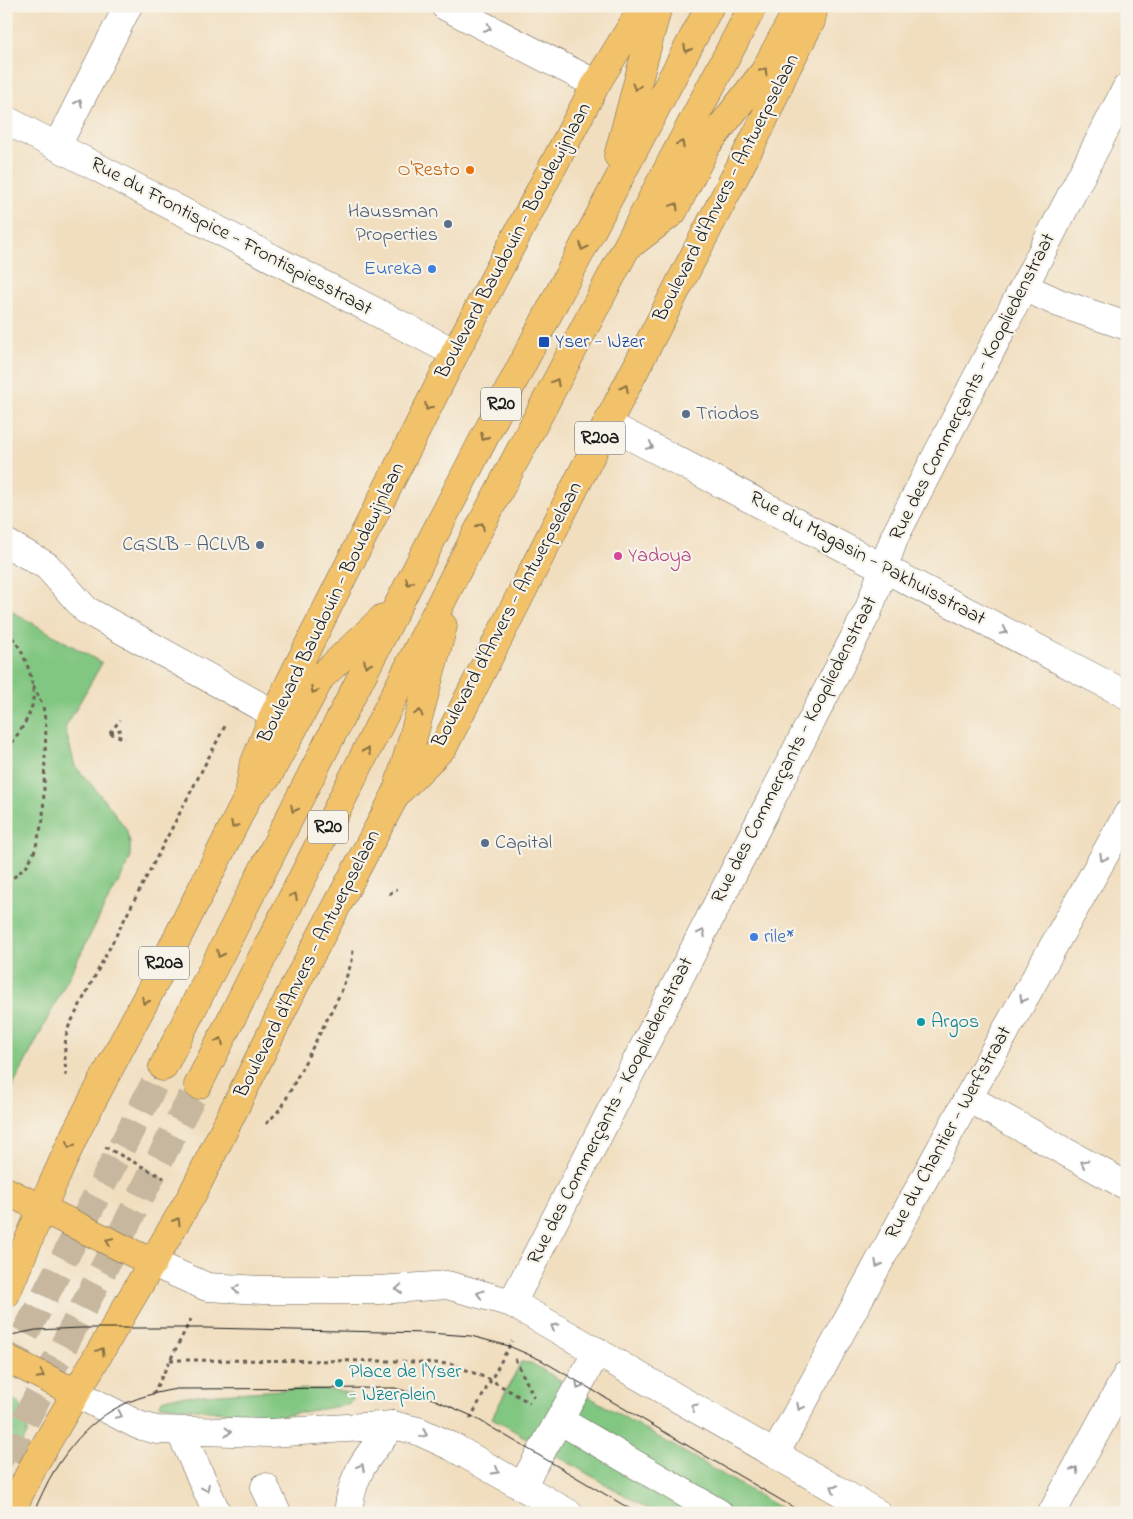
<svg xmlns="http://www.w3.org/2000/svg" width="1133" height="1519" font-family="'Indie Flower',sans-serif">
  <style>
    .green { fill: #81c681; stroke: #4e714e }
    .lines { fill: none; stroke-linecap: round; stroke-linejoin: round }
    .highway-tunnel { stroke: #c6b79e; stroke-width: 28; stroke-dasharray: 28 14; stroke-linecap: butt }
    .street-casing { stroke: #676055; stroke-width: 29 }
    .primary-casing { stroke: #676055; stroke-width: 29 }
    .highway-casing { stroke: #676055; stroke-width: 29 }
    .path { stroke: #676055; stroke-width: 3; stroke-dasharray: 4 4; stroke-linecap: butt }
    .street { stroke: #fff; stroke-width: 28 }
    .primary { stroke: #f2c26a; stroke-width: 28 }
    .highway { stroke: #f2c26a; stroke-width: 28 }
    .tram { stroke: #1c1c1c; stroke-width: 1 }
    .oneway { stroke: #999 }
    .oneway2 { stroke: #876f43 }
    .food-dot { fill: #e8710a; stroke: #f7f3e8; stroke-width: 2 }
    .service-dot { fill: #5c6f8a; stroke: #f7f3e8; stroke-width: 2 }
    .shop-dot { fill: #3f7fe0; stroke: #f7f3e8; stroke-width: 2 }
    .transit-dot { fill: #1a4fb4; stroke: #f7f3e8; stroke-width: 2 }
    .hotel-dot { fill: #d1479c; stroke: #f7f3e8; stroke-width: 2 }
    .culture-dot { fill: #0f9aa8; stroke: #f7f3e8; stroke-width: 2 }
    .labels { text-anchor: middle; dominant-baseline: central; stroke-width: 4.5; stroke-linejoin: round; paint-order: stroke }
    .shield { fill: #f7f3e8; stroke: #5e5c59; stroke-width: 1 }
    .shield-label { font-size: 19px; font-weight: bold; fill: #1c1c1c }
    .food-label { font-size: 20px; fill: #c56008; stroke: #f7f3e8; text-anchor: end }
    .street-label { font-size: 20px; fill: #1c1c1c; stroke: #f7f3e8 }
    .service-label { font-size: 20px; fill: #4e5e75; stroke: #f7f3e8; text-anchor: end }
    .shop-label { font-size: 20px; fill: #366cbe; stroke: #f7f3e8; text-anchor: end }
    .transit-label { font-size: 20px; fill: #164399; stroke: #f7f3e8; text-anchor: start }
    .hotel-label { font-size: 20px; fill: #b23c85; stroke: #f7f3e8; text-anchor: start }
    .culture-label { font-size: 20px; fill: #0d838f; stroke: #f7f3e8; text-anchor: start }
  </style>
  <rect width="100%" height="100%" fill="#f7f3e8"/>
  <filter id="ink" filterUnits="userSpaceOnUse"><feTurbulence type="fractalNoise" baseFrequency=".02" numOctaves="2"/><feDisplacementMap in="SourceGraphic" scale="10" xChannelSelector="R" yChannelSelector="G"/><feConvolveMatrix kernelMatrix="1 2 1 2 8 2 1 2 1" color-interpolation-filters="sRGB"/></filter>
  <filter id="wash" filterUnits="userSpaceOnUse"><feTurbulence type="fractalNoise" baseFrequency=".0096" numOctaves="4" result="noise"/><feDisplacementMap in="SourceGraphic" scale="20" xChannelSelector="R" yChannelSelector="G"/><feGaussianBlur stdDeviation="1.12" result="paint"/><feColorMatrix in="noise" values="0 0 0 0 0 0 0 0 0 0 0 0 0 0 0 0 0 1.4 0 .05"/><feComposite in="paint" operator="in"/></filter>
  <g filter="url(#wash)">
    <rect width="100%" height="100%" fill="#f1debf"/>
    <g class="green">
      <polygon points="6,608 102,663 65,728 75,766 107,803 126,829 130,843 130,858 127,867 105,906 6,1100"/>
      <polygon points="521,1362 531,1363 536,1366 789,1513 655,1513 492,1418"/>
      <path d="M280,1390C297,1390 342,1386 354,1396L352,1401L347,1405L271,1417L160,1405L162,1400L173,1397Z"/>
      <polygon points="6,1396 12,1398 21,1406 28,1419 27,1434 6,1475"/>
    </g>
  </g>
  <g filter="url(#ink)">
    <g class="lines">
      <g class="highway-tunnel">
        <polyline points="6,1371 163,1067"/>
        <polyline points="6,1458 198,1085"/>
      </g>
      <g class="street-casing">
        <g id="street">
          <polyline points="445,6 596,84"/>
          <polyline points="6,120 455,353"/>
          <polyline points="57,146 128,6"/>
          <polyline points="1024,287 1059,303 1127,326"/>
          <polyline points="607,424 1127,695"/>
          <polyline points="6,543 47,566 86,610 274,714"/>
          <polyline points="968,1098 1127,1186"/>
          <polyline points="153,1263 207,1287 262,1290 379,1290 447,1285 512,1303 877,1513"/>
          <polyline points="512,1303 868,611 895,536 1127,87"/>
          <polyline points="76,1393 138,1425 157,1430 270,1433 393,1425 418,1431 453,1447 568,1513"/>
          <polyline points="566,1424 719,1513"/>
          <polyline points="180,1431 217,1513"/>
          <polyline points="775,1454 968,1098 1127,815"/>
          <polyline points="522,1486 580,1383 597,1351"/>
          <polyline points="265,1487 277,1513"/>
          <path d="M348,1513C352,1472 368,1455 393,1425"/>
          <polyline points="1052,1513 1127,1375"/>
        </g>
      </g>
      <g class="primary-casing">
        <g id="primary">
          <polyline points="6,1191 153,1263"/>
          <polyline points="6,1294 42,1208 76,1132 158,976 249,795 253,767 274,714 455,353 596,84 644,6"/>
          <polyline points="6,1358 76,1393"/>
          <polyline points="10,1513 35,1463 193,1193 294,987 396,794 444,746 607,424 761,126 786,69 811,21 814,6"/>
        </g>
      </g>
      <g class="highway-casing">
        <g id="highway">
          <polyline points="618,156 658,6"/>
          <polyline points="634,242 673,212 707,145 764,72 796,12 800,6"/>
          <polyline points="396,794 412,741 443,626"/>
          <polyline points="249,795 268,776 321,677 383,618"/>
          <path d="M163,1067C343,712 523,358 710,6"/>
          <polyline points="198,1085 458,569 753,6"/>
        </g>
      </g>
      <g class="path">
        <path d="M6,632C10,636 14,639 17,644C26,657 35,684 33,700C31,719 15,737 6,752"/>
        <polyline points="110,733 120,720"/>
        <polyline points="110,733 125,739"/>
        <polyline points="110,733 124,729"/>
        <polyline points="6,738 12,742"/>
        <polyline points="6,881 14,877 27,866 35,850 43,819 46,726 43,706 33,685"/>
        <polyline points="389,894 397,889"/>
        <path d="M66,1076C65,1059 63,1042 69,1026L225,726"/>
        <polyline points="266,1124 282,1107 341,992 352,961 353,950"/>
        <polyline points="105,1147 164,1178"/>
        <polyline points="515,1359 534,1397"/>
        <polyline points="170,1360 396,1361 452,1364 491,1380 530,1403"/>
        <polyline points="153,1394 192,1317"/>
        <polyline points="470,1419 512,1341"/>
      </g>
      <use href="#street" class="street"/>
      <use href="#primary" class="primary"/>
      <use href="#highway" class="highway"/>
      <g class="tram">
        <polyline points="6,1336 36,1330 81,1328 205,1328 428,1333 471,1336 509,1346 541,1360 803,1513"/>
        <path d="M33,1513C40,1499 46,1484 54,1471C86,1421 118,1398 177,1389L395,1388L433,1399L472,1416L637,1513"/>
      </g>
    </g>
    <defs><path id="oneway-chevron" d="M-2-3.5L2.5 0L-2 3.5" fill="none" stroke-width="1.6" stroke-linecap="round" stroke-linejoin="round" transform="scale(1.25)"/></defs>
    <g class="oneway">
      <use href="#oneway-chevron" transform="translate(488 28) rotate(27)"/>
      <use href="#oneway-chevron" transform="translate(79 103) rotate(-63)"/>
      <use href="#oneway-chevron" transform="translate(650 446) rotate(28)"/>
      <use href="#oneway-chevron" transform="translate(1004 631) rotate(28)"/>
      <use href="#oneway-chevron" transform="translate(1103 858) rotate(119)"/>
      <use href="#oneway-chevron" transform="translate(702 933) rotate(-63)"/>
      <use href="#oneway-chevron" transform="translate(1023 999) rotate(119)"/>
      <use href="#oneway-chevron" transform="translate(1084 1163) rotate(-151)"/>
      <use href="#oneway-chevron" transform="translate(878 1264) rotate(118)"/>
      <use href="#oneway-chevron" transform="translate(236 1289) rotate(-176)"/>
      <use href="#oneway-chevron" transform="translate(399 1289) rotate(176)"/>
      <use href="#oneway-chevron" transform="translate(480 1294) rotate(-164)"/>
      <use href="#oneway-chevron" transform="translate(554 1327) rotate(-150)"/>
      <use href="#oneway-chevron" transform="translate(579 1386) rotate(119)"/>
      <use href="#oneway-chevron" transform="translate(694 1407) rotate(-150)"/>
      <use href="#oneway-chevron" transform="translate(800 1407) rotate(118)"/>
      <use href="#oneway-chevron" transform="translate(119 1415) rotate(26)"/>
      <use href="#oneway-chevron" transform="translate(228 1432) rotate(1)"/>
      <use href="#oneway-chevron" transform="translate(424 1434) rotate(23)"/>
      <use href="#oneway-chevron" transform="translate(361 1467) rotate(-62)"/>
      <use href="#oneway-chevron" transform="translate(1075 1470) rotate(-61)"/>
      <use href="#oneway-chevron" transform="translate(496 1471) rotate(30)"/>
      <use href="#oneway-chevron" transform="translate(206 1488) rotate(65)"/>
      <use href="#oneway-chevron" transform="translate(834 1488) rotate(-150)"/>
    </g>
    <g class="oneway2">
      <use href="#oneway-chevron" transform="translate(687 49) rotate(118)"/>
      <use href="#oneway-chevron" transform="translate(764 71) rotate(-58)"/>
      <use href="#oneway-chevron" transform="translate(636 87) rotate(105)"/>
      <use href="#oneway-chevron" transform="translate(681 144) rotate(-62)"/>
      <use href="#oneway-chevron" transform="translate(675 206) rotate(-59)"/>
      <use href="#oneway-chevron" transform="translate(583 247) rotate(117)"/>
      <use href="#oneway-chevron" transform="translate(556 382) rotate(-62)"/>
      <use href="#oneway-chevron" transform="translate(625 388) rotate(-63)"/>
      <use href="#oneway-chevron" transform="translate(428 407) rotate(117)"/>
      <use href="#oneway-chevron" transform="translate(484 437) rotate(117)"/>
      <use href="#oneway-chevron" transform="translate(481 526) rotate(-63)"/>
      <use href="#oneway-chevron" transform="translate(409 582) rotate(117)"/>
      <use href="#oneway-chevron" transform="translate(367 664) rotate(117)"/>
      <use href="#oneway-chevron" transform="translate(314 690) rotate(118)"/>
      <use href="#oneway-chevron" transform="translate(419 713) rotate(-75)"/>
      <use href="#oneway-chevron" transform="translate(367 751) rotate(-63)"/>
      <use href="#oneway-chevron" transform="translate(294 809) rotate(117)"/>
      <use href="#oneway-chevron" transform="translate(234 825) rotate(117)"/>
      <use href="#oneway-chevron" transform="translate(294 896) rotate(-63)"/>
      <use href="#oneway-chevron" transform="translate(220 954) rotate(117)"/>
      <use href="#oneway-chevron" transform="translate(145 1001) rotate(117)"/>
      <use href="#oneway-chevron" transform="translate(220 1041) rotate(-63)"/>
      <use href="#oneway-chevron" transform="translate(70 1145) rotate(114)"/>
      <use href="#oneway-chevron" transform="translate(177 1221) rotate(-60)"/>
      <use href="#oneway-chevron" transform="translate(109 1241) rotate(-154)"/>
      <use href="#oneway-chevron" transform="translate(101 1351) rotate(-59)"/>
      <use href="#oneway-chevron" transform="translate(41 1375) rotate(27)"/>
    </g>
  </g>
  <circle class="food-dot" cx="470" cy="170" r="5"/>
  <g class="service-dot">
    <circle cx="448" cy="224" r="5"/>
    <circle cx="686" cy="414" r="5"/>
    <circle cx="260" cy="545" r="5"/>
    <circle cx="485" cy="843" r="5"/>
  </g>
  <g class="shop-dot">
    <circle cx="432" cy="269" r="5"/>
    <circle cx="754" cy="937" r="5"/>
  </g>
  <rect class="transit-dot" x="538" y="336" width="12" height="12" rx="2.5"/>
  <circle class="hotel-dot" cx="618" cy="556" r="5"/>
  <g class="culture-dot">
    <circle cx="921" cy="1022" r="5"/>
    <circle cx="339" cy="1383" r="5"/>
  </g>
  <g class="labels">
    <g class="shield">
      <rect x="481" y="387.5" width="40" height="33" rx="4"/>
      <rect x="575" y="421.5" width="50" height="33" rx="4"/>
      <rect x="308" y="810.5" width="40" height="33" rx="4"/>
      <rect x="139" y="946.5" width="50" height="33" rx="4"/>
    </g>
    <g class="shield-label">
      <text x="501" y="404">R20</text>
      <text x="600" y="438">R20a</text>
      <text x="328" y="827">R20</text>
      <text x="164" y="963">R20a</text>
    </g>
    <g class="food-label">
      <text x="460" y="170">O'Resto</text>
    </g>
    <g class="street-label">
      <text transform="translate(727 188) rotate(-63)">Boulevard d'Anvers - Antwerpselaan</text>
      <text transform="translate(231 237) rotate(28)">Rue du Frontispice - Frontispiesstraat</text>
      <text transform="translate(514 241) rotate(-62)">Boulevard Baudouin - Boudewijnlaan</text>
      <text transform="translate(973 387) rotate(-63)">Rue des Commerçants - Koopliedenstraat</text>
      <text transform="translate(867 559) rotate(28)">Rue du Magasin - Pakhuisstraat</text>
      <text transform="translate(332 603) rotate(-64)">Boulevard Baudouin - Boudewijnlaan</text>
      <text transform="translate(508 615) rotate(-62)">Boulevard d'Anvers - Antwerpselaan</text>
      <text transform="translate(795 750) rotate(-63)">Rue des Commerçants - Koopliedenstraat</text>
      <text transform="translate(308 964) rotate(-63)">Boulevard d'Anvers - Antwerpselaan</text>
      <text transform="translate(611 1111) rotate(-63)">Rue des Commerçants - Koopliedenstraat</text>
      <text transform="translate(949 1133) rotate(-61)">Rue du Chantier - Werfstraat</text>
    </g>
    <g class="service-label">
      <text x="438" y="212">Haussman<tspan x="438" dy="23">Properties</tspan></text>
      <text x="696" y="414" text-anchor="start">Triodos</text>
      <text x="250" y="545">CGSLB - ACLVB</text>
      <text x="495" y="843" text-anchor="start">Capital</text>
    </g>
    <g class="shop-label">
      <text x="422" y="269">Eureka</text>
      <text x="764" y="937" text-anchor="start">rile*</text>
    </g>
    <g class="transit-label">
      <text x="555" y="342">Yser - IJzer</text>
    </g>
    <g class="hotel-label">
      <text x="628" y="556">Yadoya</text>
    </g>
    <g class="culture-label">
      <text x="931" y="1022">Argos</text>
      <text x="349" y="1372">Place de l'Yser<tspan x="349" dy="23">- IJzerplein</tspan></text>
    </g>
  </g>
  <rect width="1133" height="1519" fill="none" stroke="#f7f3e8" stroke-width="25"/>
</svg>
